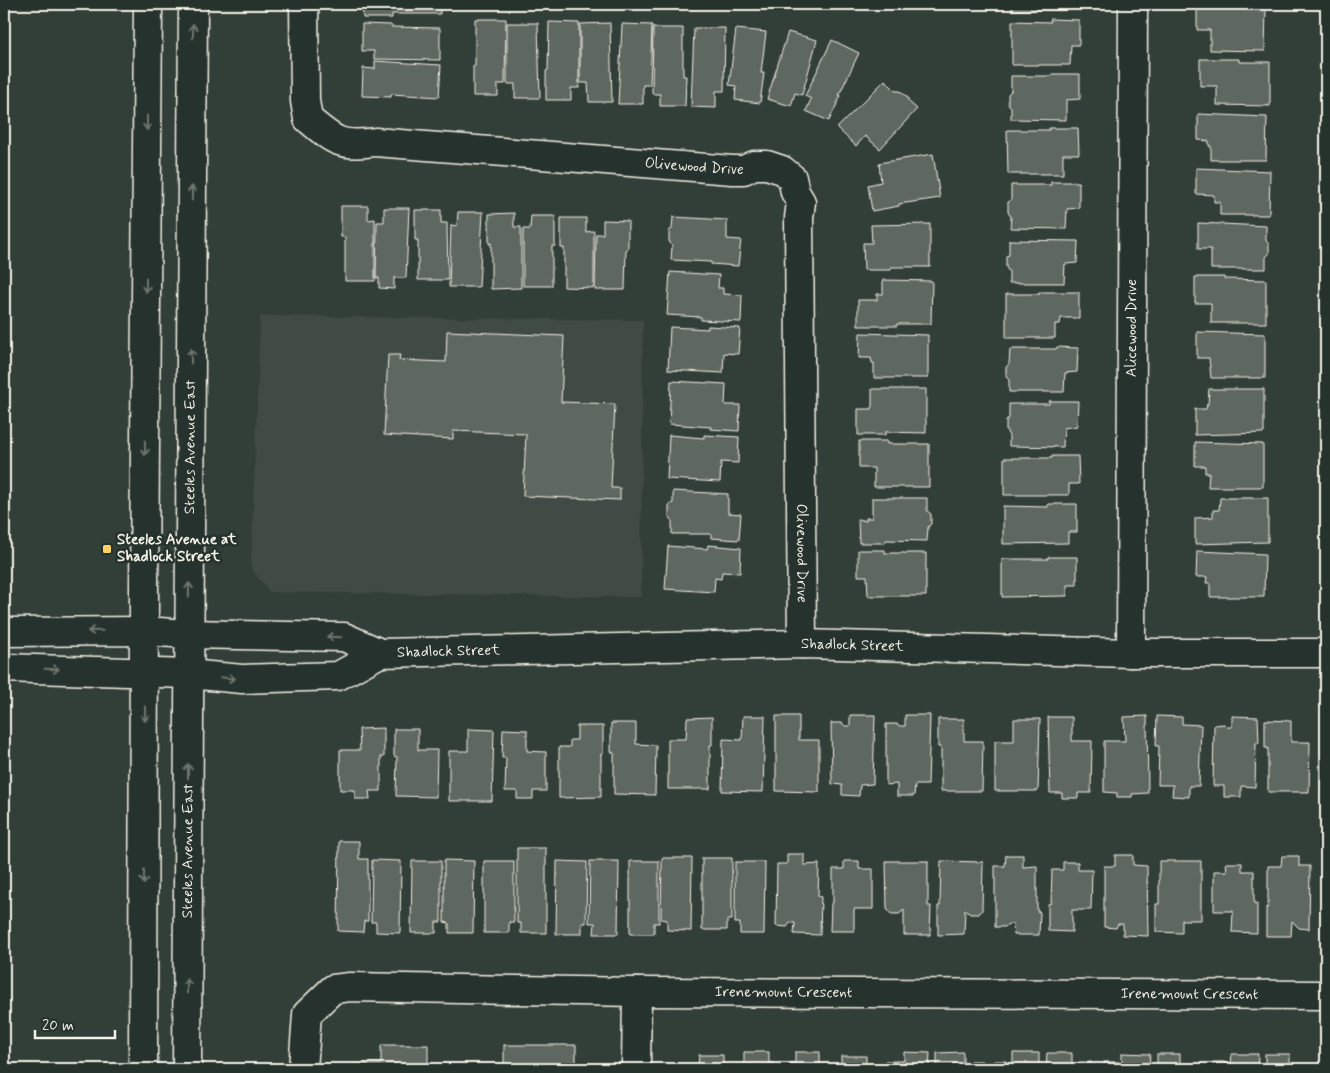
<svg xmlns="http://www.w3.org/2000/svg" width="1330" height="1073" font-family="Mynerve,sans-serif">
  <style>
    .built { fill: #404b44 }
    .building { fill: #5f6861; stroke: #f4f1e8 }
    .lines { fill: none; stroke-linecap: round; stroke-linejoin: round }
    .street-casing { stroke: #f4f1e8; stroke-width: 31 }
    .secondary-casing { stroke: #f4f1e8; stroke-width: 31 }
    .street { stroke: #26332d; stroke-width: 28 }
    .secondary { stroke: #26332d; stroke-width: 28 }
    .oneway { stroke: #6e766e }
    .poi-dot { fill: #ffd166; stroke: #26332d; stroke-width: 2 }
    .labels { text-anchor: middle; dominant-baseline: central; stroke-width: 5; stroke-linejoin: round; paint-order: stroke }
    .street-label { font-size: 15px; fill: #f4f1e8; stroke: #26332d }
    .poi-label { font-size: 15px; font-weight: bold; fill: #f4f1e8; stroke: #26332d; text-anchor: start }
  </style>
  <rect width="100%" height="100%" fill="#323e38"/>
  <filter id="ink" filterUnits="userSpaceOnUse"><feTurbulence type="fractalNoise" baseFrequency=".02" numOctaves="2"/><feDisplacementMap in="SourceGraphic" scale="10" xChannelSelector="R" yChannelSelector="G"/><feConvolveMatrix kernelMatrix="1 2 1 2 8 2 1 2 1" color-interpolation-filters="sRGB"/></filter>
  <g filter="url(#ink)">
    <polygon class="built" points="260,316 643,320 641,597 270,592 251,568"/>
    <g class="building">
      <polygon points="362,4 440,4 440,14 392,14 392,18 363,18"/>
      <rect x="1012" y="4" width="54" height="6"/>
      <polygon points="1197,5 1266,7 1265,51 1210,50 1210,30 1197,30"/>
      <polygon points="475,19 506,19 505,84 498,84 498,96 473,96 473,66 475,66"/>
      <polygon points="1050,19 1079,20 1079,45 1071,45 1070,65 1012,65 1012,21 1051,22"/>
      <polygon points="549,22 579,23 579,88 571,88 571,100 546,100 546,71 548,70"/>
      <polygon points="507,23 538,23 540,98 515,98 515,84 507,84"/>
      <polygon points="610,23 612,102 589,102 588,83 580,83 580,24"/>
      <polygon points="362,24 391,25 392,27 440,28 440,60 374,59 374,51 362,51"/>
      <polygon points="622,24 652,25 650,85 643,85 643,104 618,104"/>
      <polygon points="653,28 683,28 683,76 686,76 685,106 660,106 660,94 652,94"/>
      <polygon points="694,28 725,28 724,91 716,91 716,108 691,107"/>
      <polygon points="736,29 766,32 761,73 764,73 760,103 735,100 736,86 729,85"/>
      <polygon points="788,32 817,40 802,95 795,93 791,106 767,99"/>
      <polygon points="832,40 859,53 839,95 841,95 829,121 806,111 811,99 805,96"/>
      <polygon points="1200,59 1239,59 1239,62 1270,62 1270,106 1217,105 1217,86 1200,86"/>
      <polygon points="375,61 441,65 439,97 391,94 391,97 362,96 363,68 375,69"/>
      <polygon points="1052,74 1080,74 1080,99 1066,100 1066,120 1011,119 1011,107 1008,104 1008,94 1011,91 1011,76 1052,76"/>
      <polygon points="885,80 896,91 900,91 908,98 908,101 917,109 880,149 865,136 856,146 837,128"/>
      <polygon points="1198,114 1267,117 1266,160 1211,160 1211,146 1209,146 1209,141 1198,140"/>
      <polygon points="1049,128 1078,128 1079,154 1063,154 1063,174 1008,174 1007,130 1049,130"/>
      <polygon points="933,154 940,198 899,204 899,206 872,211 868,185 881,182 879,163"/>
      <polygon points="1196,168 1270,171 1269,215 1220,215 1220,202 1214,202 1214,195 1196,194"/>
      <polygon points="1051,182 1079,182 1079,208 1067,209 1066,229 1010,228 1011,217 1008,212 1008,202 1011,200 1011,185 1051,185"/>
      <polygon points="341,206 368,206 368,220 375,219 375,281 345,281 345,237 341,237"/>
      <polygon points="384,208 409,208 406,278 394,278 394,289 379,288 379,278 376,278 377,222 384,222"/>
      <polygon points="415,210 441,210 441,223 447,223 448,280 418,280 418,240 415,240"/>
      <polygon points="458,212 483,212 479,287 449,287 451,225 457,226"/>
      <polygon points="514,213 514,227 521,227 521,288 491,289 491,243 489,244 489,214"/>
      <polygon points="531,216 555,216 555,246 552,246 552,286 523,286 523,229 530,229"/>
      <polygon points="673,217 727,220 727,239 741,240 738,266 711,264 711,262 671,260 672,246 669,241 669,231 672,229"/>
      <polygon points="561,218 586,218 586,232 594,231 594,288 564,287 564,248 561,248"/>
      <polygon points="603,220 628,221 628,249 626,249 625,290 595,290 596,234 603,234"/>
      <polygon points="1198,223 1266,226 1266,241 1269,244 1269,254 1266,257 1266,269 1211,269 1211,249 1198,249"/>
      <polygon points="930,224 930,267 891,267 891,270 864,270 863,243 872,243 871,225"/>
      <polygon points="1009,240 1078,241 1077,263 1065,264 1064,283 1009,283 1009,272 1006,267 1006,256 1009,255"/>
      <polygon points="670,272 719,275 718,288 723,288 723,294 742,295 741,322 701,320 701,317 667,315"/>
      <polygon points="1195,277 1224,277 1224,279 1266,280 1266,323 1211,323 1211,303 1195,303"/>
      <polygon points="883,280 932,281 931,324 897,324 897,326 858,326 858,300 877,300 877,294 883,294"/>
      <polygon points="1039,292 1079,292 1079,318 1061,318 1060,324 1055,324 1055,338 1006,338 1006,294 1040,294"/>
      <polygon points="708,326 740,328 738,354 724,353 723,373 668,370 670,327 708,329"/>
      <polygon points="447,331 564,336 561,402 615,404 611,488 620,488 620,500 523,496 526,434 453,431 453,439 384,435 388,355 400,355 399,360 446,362"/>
      <polygon points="1197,332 1265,334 1265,378 1211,378 1209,358 1197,358"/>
      <polygon points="860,333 928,335 928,378 874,378 874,363 872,363 871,358 859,358"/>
      <polygon points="1057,347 1078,348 1077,372 1065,373 1064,392 1009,392 1009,380 1006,377 1006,367 1009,364 1010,349 1056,349"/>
      <polygon points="671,381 726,384 725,405 740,405 739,431 710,429 711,427 669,424"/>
      <polygon points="872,389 926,389 926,433 885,432 885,435 858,435 858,409 872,409"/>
      <polygon points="1209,389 1264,389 1264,433 1195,435 1195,409 1206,409 1207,404 1208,404"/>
      <polygon points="1049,401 1078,401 1077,426 1064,428 1063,447 1009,446 1009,436 1006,430 1006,420 1009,418 1009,404 1049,404"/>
      <polygon points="669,435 704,438 704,435 739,437 738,463 721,462 720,482 667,479"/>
      <polygon points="859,441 887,441 887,444 929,444 929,487 874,487 874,468 859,468"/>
      <polygon points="1195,442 1263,444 1263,487 1208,487 1209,473 1205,473 1205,466 1195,466"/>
      <polygon points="1052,456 1078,456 1079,484 1069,484 1069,495 1004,495 1004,458 1052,458"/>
      <polygon points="673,491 728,494 728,513 741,514 739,540 711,538 711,534 672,534 672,520 669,516 669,505 673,503"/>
      <polygon points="872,498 927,498 927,511 931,514 931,524 928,527 927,541 886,540 885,543 859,543 858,519 866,521 866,518 872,518"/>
      <polygon points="1220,498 1268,498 1268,542 1195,544 1195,518 1213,517 1213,510 1219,510"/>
      <polygon points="1048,504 1077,504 1077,532 1068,532 1068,543 1003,544 1003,506 1048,507"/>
      <polygon points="708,545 741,548 740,573 722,572 721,579 715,578 714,592 665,589 668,546 707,549"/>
      <polygon points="858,550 885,550 885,553 926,553 926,596 868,596 867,576 858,576"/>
      <polygon points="1197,551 1265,554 1264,597 1210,597 1210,583 1206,583 1207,577 1196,577"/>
      <polygon points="1048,557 1077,557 1077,585 1067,585 1067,596 1002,597 1002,559 1048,559"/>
      <polygon points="850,715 875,715 873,784 860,785 859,796 842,795 842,785 832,784 831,723 842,723 845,726 850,726"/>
      <polygon points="905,715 930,715 928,785 915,785 914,796 897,796 897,784 886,785 886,724 897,724 900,726 905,726"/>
      <polygon points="743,716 765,716 763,792 722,791 723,739 742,740"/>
      <polygon points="776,716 799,716 799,740 819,740 819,792 776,791"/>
      <polygon points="1147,716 1148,793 1132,794 1132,797 1117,797 1117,793 1104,792 1104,741 1125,741 1124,717"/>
      <polygon points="1157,716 1182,717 1182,724 1201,725 1199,786 1189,786 1189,797 1172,796 1173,785 1158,785 1159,746 1156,746"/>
      <polygon points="1232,716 1258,717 1259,743 1256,743 1255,787 1241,786 1241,797 1224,797 1224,786 1213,786 1214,725 1224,724 1227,727 1232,727"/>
      <polygon points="712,717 712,745 710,745 710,789 668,789 668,739 686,739 687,718"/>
      <polygon points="1048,717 1072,717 1072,741 1092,741 1091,793 1078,793 1078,798 1062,798 1062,793 1050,793"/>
      <polygon points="938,719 964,719 964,741 983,741 982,791 941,791 941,747 938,747"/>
      <polygon points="1014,719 1040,719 1038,791 995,791 995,741 1014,741"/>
      <polygon points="1265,720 1291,721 1291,742 1310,742 1309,792 1268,792 1268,748 1265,748"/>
      <polygon points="611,723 636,723 636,744 656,745 655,795 614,794 614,753 611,752"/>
      <polygon points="1323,725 1326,725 1326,786 1322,786"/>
      <polygon points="577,726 603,726 603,754 601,754 601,797 559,798 559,747 570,747 570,740 577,740"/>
      <polygon points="384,728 384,757 381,757 381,791 369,791 370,799 355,799 355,790 340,790 340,750 360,750 359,729"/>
      <polygon points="394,729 418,729 418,750 437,750 436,797 396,796 397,757 394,756"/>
      <polygon points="468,729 494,730 492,801 449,801 449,751 468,751"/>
      <polygon points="503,729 527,730 527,751 546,752 546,791 533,791 533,799 517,799 517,791 505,791 506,758 502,758"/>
      <polygon points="339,841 359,841 359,859 368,859 368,921 364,921 363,932 338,931"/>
      <polygon points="517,848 546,848 546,933 521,933 521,923 517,923"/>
      <polygon points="787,854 804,854 804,865 819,864 818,896 821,897 820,935 794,934 795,923 790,923 787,927 776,926 777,864 787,864"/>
      <polygon points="1006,855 1023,855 1023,867 1037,866 1037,911 1040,912 1039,935 1014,935 1013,924 1008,924 1005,927 995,927 995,866 1005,866"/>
      <polygon points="1115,855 1133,855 1133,865 1147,866 1148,936 1123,935 1123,924 1118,924 1116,928 1104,927 1104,866 1115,866"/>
      <polygon points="1282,856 1299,856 1299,866 1310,866 1309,929 1299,928 1292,921 1291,936 1266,936 1266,907 1268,908 1268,866 1281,866"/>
      <polygon points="662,858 692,858 691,931 667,930 667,920 661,919"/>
      <polygon points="702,858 732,858 732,920 727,920 727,930 702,930"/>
      <polygon points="372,860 401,861 400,933 376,932 376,922 371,922"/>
      <polygon points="444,860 474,861 473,933 449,933 449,923 444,922"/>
      <polygon points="412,861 441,861 441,922 436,922 436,933 411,933"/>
      <polygon points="484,861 514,861 514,922 509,922 509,933 484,933"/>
      <polygon points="557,861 587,862 586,923 582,923 582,934 556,934"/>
      <polygon points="590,861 619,861 618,934 594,934 595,923 589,923"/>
      <polygon points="630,861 659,861 659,923 654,923 654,934 630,934"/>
      <polygon points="844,861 859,861 859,869 873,869 873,909 854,909 854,931 830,931 831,903 833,903 833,869 844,869"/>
      <polygon points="886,861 928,861 928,906 931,906 930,935 904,935 904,910 899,914 891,914 887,909"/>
      <polygon points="941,861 983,862 982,910 979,914 970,914 965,909 964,934 938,935 938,906 940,906"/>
      <polygon points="1159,861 1201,861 1201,920 1182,920 1182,933 1156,932 1156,904 1159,904"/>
      <polygon points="735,862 765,862 764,934 740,934 740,923 735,923"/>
      <polygon points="1063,862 1078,862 1078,870 1092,870 1091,910 1072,910 1072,932 1048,931 1048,904 1051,903 1052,870 1063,870"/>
      <polygon points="1226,863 1242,863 1242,871 1254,871 1254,904 1257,903 1257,933 1232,932 1233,911 1214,911 1214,871 1227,871"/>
      <rect x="1323" y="866" width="3" height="62"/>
      <polygon points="381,1045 428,1045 428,1069 360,1069 360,1064 381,1064"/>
      <rect x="504" y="1045" width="72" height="24"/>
      <polygon points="744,1052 769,1052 769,1063 774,1063 774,1069 744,1069"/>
      <polygon points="795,1052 820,1052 820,1069 789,1069 789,1063 795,1063"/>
      <polygon points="904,1052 930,1053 929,1069 885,1069 885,1061 904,1061"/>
      <polygon points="963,1052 963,1065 968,1065 970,1061 982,1061 982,1069 937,1069 937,1053"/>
      <polygon points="1013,1053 1039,1053 1039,1069 994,1069 994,1061 1006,1061 1009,1064 1013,1064"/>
      <polygon points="1047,1053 1072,1053 1072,1065 1077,1065 1079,1062 1091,1062 1091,1069 1046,1069"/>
      <polygon points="1122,1053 1150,1054 1149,1069 1103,1069 1104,1062 1119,1062 1119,1065 1122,1065"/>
      <rect x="1157" y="1054" width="23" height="15"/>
      <polygon points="1232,1054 1258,1054 1257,1069 1213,1069 1213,1062 1224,1062 1227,1064 1231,1064"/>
      <rect x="1265" y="1054" width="25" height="15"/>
      <polygon points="699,1055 723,1055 723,1069 693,1069 693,1066 698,1066"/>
      <polygon points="841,1056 866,1056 866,1067 871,1067 871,1069 841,1069"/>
    </g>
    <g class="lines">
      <g class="street-casing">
        <g id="street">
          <path id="s1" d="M304,4L305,101L308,119C334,141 340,147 375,142L732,170H744L754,165H767L782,170L792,178L795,192L801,202L799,218L802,644"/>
          <path id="s2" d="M4,632L144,631L188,634L344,637L380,653L802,644L1131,653H1326"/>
          <path id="s3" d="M1131,653L1133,4"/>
          <polyline points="4,668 188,674 242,679 338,676 380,653"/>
          <path id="s4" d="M303,1069L307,1014L333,989L350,987L637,992L1326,995"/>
          <polyline points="636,1069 637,992"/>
        </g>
      </g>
      <g class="secondary-casing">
        <g id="secondary">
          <polyline points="143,1069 144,592 148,4"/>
          <path id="s5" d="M187,1069L193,4"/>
        </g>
      </g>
      <use href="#street" class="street"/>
      <use href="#secondary" class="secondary"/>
    </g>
    <defs><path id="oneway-shaft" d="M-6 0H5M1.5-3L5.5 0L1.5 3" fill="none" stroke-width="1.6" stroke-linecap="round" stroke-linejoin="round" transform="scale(1.25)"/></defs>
    <g class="oneway">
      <use href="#oneway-shaft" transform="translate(193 31) rotate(-90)"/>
      <use href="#oneway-shaft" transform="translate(147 123) rotate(90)"/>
      <use href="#oneway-shaft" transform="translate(192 193) rotate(-90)"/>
      <use href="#oneway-shaft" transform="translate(146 285) rotate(90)"/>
      <use href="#oneway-shaft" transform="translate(191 356) rotate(-90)"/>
      <use href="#oneway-shaft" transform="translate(145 448) rotate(90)"/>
      <use href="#oneway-shaft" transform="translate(189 590) rotate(-89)"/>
      <use href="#oneway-shaft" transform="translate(95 631) rotate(179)"/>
      <use href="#oneway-shaft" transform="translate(334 637) rotate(-178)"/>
      <use href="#oneway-shaft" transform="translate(52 669) rotate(2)"/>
      <use href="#oneway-shaft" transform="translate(228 678) rotate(6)"/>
      <use href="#oneway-shaft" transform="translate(145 714) rotate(90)"/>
      <use href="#oneway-shaft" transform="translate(188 771) rotate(-90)"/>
      <use href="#oneway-shaft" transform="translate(144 877) rotate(90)"/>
      <use href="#oneway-shaft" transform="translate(187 986) rotate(-90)"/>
    </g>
  </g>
  <rect class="poi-dot" x="102" y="544" width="10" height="10" rx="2.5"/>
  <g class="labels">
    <g class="street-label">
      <text stroke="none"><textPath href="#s1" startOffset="510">Olivewood Drive</textPath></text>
      <text stroke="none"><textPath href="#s3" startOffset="325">Alicewood Drive</textPath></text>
      <text stroke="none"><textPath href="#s5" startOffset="622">Steeles Avenue East</textPath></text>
      <text stroke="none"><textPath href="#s1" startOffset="990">Olivewood Drive</textPath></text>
      <text stroke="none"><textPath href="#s2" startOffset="852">Shadlock Street</textPath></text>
      <text stroke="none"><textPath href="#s2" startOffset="448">Shadlock Street</textPath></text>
      <text stroke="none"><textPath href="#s5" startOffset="218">Steeles Avenue East</textPath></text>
      <text stroke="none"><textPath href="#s4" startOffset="542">Irenemount Crescent</textPath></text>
      <text stroke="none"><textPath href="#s4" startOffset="948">Irenemount Crescent</textPath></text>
    </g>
    <g class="poi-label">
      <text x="117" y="540">Steeles Avenue at<tspan x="117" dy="17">Shadlock Street</tspan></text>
    </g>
  </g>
  <rect width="1330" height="1073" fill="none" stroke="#26332d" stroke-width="20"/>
  <rect x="10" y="10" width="1310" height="1053" fill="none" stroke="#f4f1e8" stroke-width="2" filter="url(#ink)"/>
  <path d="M35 1030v8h80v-8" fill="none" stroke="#f4f1e8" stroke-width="2.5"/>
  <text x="42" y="1030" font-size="15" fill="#f4f1e8" stroke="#26332d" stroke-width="4" paint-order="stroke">20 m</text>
</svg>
